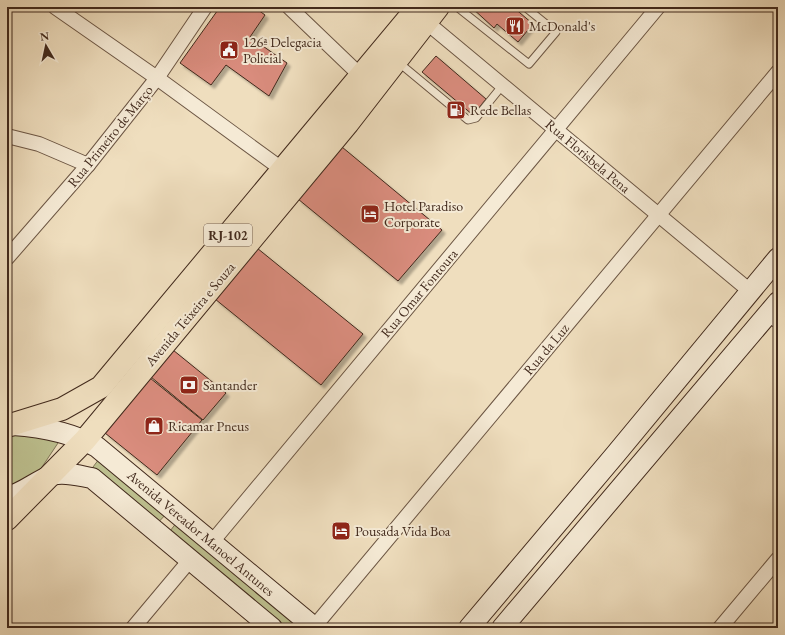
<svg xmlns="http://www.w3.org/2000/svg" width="785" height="635" font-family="'EB Garamond',serif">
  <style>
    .green { fill: #bdc08f; stroke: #7f7456 }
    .building { fill: #d98c7d; stroke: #41291c; filter: url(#shadow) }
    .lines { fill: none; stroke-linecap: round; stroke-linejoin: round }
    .service-casing { stroke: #6c5644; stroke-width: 9 }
    .minor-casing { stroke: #6c5644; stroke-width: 16 }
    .secondary-casing { stroke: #41291c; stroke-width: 22 }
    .primary-casing { stroke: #41291c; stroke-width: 24 }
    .service { stroke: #f5ead5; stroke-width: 7 }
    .minor { stroke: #f5ead5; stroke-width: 14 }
    .secondary { stroke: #f5ead5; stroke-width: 20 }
    .primary { stroke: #efdebe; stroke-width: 22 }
    .labels { text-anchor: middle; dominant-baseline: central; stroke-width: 4; stroke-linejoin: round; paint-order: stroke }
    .shield { fill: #f5ead5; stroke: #776354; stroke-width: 1 }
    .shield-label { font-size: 13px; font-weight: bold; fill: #41291c }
    .poi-label { font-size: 14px; fill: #41291c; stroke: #f5ead5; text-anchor: start }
    .street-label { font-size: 14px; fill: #41291c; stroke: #f5ead5 }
  </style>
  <defs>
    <filter id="shadow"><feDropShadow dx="3.5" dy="3.5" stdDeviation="1" flood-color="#0004"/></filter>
  </defs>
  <rect width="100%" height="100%" fill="#efdebe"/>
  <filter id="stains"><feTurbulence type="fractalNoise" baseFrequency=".005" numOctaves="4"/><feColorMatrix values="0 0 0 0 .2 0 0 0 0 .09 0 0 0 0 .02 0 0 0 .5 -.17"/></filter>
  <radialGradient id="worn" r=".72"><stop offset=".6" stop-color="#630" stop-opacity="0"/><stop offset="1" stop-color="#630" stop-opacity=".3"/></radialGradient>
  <g class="green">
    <polygon points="7,434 60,440 30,485 7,493"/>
    <polygon points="99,459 167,513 154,527 90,471"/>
    <polygon points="177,522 305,628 282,628 167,535"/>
  </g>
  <g class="building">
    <polygon points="220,7 254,7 265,15 250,37 287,63 269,96 226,65 211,85 180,63"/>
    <polygon points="471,7 513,7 533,24 518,42 497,24 494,28"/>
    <polygon points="436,56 486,99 473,115 422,72"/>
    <polygon points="342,147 442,230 398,281 298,199"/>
    <polygon points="257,248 363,334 321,385 215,299"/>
    <polygon points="173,350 226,393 203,420 151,377"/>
    <polygon points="150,378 202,420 157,475 105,433"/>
  </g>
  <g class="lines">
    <g class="service-casing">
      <g id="service">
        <polyline points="457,7 529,64 556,32 525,7"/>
        <polyline points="398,62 468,120 476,118 502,86"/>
      </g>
    </g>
    <g class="minor-casing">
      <g id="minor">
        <polyline points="55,7 157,78 283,170"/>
        <polyline points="289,7 361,76"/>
        <polyline points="425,21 750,291"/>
        <polyline points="7,136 39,144 88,165"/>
        <polyline points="7,258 88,165 157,78 205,7"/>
        <polyline points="768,314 778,321"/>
        <polyline points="212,542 658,7"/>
        <polyline points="314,627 778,72"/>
        <polyline points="133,628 190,560"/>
        <polyline points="720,628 778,559"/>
      </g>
    </g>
    <g class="secondary-casing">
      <g id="secondary">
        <path d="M13,425C42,427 71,432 97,447L315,628"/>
        <path d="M7,497C24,493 36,481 52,475C64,471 80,476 92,478L272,628"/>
        <polyline points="469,628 615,455 778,258"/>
        <polyline points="502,628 778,302"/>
      </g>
    </g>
    <g class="primary-casing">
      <g id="primary">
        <polyline points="7,426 62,409 101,387 418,7"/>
        <polyline points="7,519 85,440 348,123 438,7"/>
      </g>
    </g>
    <use href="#service" class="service"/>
    <use href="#minor" class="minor"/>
    <use href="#secondary" class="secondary"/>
    <use href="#primary" class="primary"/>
  </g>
  <defs>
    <g id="restaurant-square" transform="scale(1)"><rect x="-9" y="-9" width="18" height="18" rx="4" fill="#8f2418" stroke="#f5ead5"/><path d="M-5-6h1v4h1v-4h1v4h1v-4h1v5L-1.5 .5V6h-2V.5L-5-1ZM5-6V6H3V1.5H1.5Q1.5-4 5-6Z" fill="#fff"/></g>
    <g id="civic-square" transform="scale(1)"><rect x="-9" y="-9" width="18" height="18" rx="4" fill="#8f2418" stroke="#f5ead5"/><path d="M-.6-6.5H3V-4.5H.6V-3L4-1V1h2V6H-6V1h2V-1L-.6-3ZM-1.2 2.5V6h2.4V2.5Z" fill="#fff"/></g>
    <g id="fuel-square" transform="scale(1)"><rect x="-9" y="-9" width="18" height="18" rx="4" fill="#8f2418" stroke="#f5ead5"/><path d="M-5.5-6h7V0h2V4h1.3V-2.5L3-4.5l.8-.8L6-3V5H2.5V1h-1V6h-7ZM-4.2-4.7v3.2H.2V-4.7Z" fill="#fff"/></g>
    <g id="hotel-square" transform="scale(1)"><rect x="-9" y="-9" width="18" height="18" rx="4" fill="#8f2418" stroke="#f5ead5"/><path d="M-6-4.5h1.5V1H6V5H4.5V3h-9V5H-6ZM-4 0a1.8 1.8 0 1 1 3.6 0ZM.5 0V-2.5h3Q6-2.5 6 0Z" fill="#fff"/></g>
    <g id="bank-square" transform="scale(1)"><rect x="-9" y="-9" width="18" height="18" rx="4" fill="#8f2418" stroke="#f5ead5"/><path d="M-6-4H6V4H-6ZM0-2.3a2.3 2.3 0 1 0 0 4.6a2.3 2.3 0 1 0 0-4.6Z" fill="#fff"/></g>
    <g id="shop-square" transform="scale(1)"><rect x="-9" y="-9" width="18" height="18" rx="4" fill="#8f2418" stroke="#f5ead5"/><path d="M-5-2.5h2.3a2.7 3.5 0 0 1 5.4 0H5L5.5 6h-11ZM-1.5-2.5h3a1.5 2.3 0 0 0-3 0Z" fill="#fff"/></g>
  </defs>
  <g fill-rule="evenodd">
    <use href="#restaurant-square" x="515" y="26"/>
    <use href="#civic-square" x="229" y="50"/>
    <use href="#fuel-square" x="456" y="110"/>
    <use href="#hotel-square" x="370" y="214"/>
    <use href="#bank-square" x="189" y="385"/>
    <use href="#shop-square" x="154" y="426"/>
    <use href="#hotel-square" x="341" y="531"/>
  </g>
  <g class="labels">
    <rect class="shield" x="204" y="224" width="48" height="22" rx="3"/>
    <g class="shield-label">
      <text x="228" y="235">RJ-102</text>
    </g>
    <g class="poi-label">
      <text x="529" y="26">McDonald's</text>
      <text x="243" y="42">126ª Delegacia<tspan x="243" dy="16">Policial</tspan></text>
      <text x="470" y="110">Rede Bellas</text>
      <text x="384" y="206">Hotel Paradiso<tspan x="384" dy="16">Corporate</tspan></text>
      <text x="203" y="385">Santander</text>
      <text x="168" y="426">Ricamar Pneus</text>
      <text x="355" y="531">Pousada Vida Boa</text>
    </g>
    <g class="street-label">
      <text transform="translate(110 136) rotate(-51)">Rua Primeiro de Março</text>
      <text transform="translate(588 156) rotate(40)">Rua Florisbela Pena</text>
      <text transform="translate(419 293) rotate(-50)">Rua Omar Fontoura</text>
      <text transform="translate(190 314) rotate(-50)">Avenida Teixeira e Souza</text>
      <text transform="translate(546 349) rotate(-50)">Rua da Luz</text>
      <text transform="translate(201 533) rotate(40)">Avenida Vereador Manoel Antunes</text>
    </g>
  </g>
  <rect width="785" height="635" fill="none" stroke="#efdebe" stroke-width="24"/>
  <rect x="8" y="8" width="769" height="619" fill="none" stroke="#41291c" stroke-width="2"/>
  <rect x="12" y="12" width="761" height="611" fill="none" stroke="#41291c"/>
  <g transform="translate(46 46) rotate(351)" stroke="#f5ead5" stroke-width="3" paint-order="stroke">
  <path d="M0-3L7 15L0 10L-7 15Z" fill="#41291c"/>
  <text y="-6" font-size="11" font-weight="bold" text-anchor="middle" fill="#41291c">N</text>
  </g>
  <rect width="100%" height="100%" filter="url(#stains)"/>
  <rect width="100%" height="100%" fill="url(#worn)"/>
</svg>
